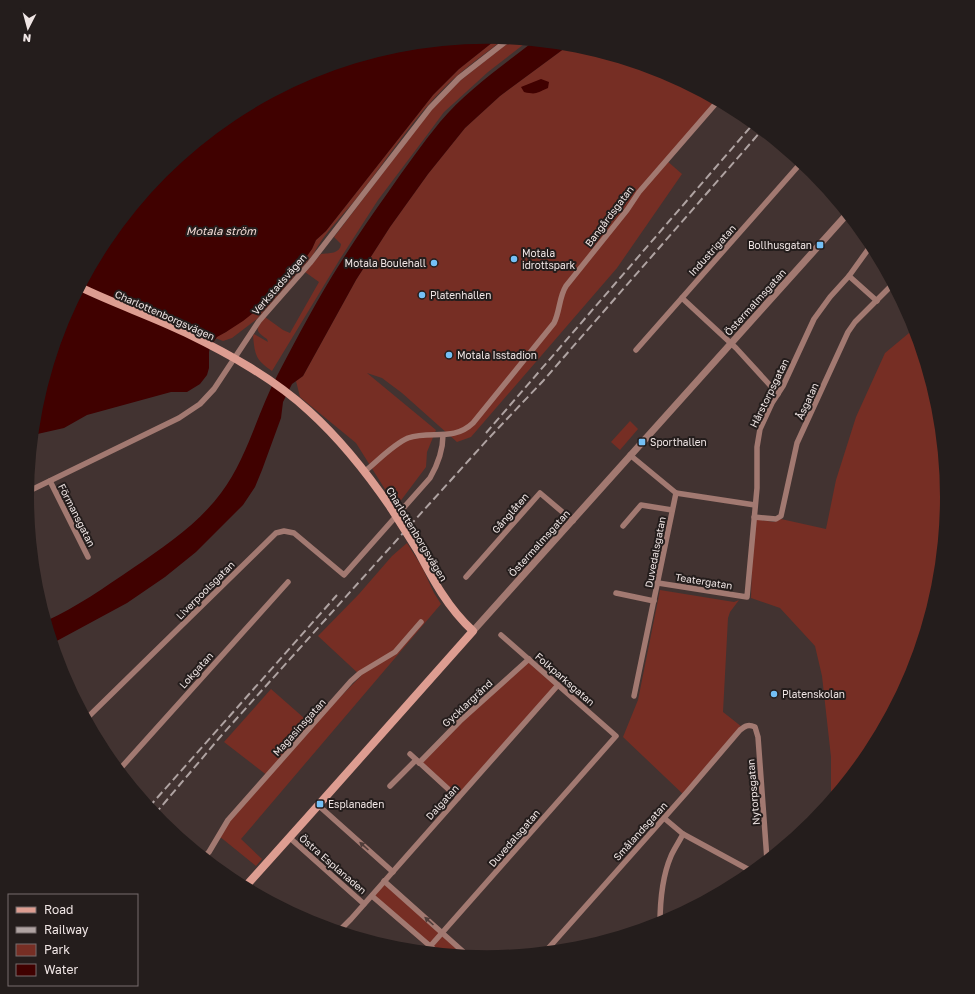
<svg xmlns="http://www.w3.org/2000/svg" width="975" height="994" font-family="'Golos Text',sans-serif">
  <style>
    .green { fill: #762e24 }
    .water { fill: #400100 }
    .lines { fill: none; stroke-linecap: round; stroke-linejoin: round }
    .minor { stroke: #a27971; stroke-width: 5.5 }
    .tertiary { stroke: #a27971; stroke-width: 7 }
    .secondary { stroke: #dd9d91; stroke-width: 8 }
    .rail { stroke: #afa3a2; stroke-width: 2; stroke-dasharray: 8 4; stroke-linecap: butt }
    .secondary-bridge { stroke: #dd9d91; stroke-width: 8 }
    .oneway { fill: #503d3a }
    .poi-dot { fill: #74c0f6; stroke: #241d1c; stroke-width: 1.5 }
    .labels { text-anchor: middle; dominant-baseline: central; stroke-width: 4; stroke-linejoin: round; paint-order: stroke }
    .street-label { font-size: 10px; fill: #f0e6e5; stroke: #241d1c }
    .poi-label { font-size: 10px; fill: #f0e6e5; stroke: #241d1c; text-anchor: start }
    .water-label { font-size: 11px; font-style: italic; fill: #f4dad5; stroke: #241d1c }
  </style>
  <rect width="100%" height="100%" fill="#423331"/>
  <g class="green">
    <path d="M498,38H505C486,53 466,67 448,84C414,117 388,158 359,195C344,215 324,232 313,255L257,319L232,338L223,341L215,338L217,336L226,332L312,249L316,240L326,231L433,95L459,69Z"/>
    <path d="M513,39L528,41L488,72L454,103L444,112L427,135L378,200L340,259L272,371C256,360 255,356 253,336L254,334L268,342L267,339C254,330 256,329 265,317L283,330L290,333L319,282L305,272L321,254C329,253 340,254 341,244L334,237L428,114L445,95L461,80Z"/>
    <polygon points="569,45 578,45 664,72 720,102 666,160 682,174 617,268 471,437 457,442 402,393 382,378 367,373 436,430 427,452 426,467 399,503 388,494 356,443 300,397 296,381 303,376 356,280 390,227 428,174 465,128 500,96"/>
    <polygon points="915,328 939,407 948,497 939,587 913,673 870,753 831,801 831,757 822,676 815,646 780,608 751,598 753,519 774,522 781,519 826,529 836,480 856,417 885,353"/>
    <polygon points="630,421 638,429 620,450 611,442"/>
    <polygon points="407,543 422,567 434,593 441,604 241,839 262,859 256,866 219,836 226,821 268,776 224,742 271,689 312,725 361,676 318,636 359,594 392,556"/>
    <polygon points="660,590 734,602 739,600 730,612 728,618 723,712 742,727 685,796 623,737 638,700"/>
    <polygon points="526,660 560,687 457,801 418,764"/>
    <polygon points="384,883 466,955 433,952 371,898"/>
  </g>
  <g class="water">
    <polygon points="488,37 498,38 459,69 433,95 326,231 316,240 312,249 303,262 267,302 243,321 226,332 217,337 210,347 209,352 209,368 207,375 200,384 187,392 171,392 87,415 64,428 33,435 36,407 62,321 105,241 162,171 232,114 311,71 398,45"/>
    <path d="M534,41L569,45L500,96L465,128L428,174L390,227L356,280L303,376L292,384L283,402L281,418L262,470L255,487L243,505L196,552L165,577L127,603L53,643L46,621C77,607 105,587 133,568C164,547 198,524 221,493C248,457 257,413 278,374C298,336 318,298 341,262C356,238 372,215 389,191C405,168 422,144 440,122C466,91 502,66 534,41Z"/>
    <path d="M541,79L549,82L548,88C536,93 537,95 524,92L521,87Z"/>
  </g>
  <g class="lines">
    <g class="minor">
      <polyline points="800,164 830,192"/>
      <polyline points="849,276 877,301"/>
      <polyline points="682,298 736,348 778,394"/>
      <polyline points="636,350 800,164 801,161"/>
      <polyline points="630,455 676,493 634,696"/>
      <path d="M364,472C378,461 392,445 408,438C431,430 453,442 473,423L554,323C560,311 559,297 566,286L627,210L639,192L718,101"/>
      <polyline points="50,481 88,557"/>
      <polyline points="27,492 179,418 200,404 214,389 259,321 310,263 430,108 459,78 509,39"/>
      <polyline points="676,493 755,505"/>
      <polyline points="754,517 776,519 781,516 797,443 848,332 855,322 893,284"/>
      <polyline points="623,526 641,505 672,510"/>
      <polyline points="466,577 540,493 573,521"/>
      <polyline points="658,583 747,597 757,488 757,447 760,429 772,403 783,386 814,319 830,297 849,276 872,244"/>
      <polyline points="616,593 654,601"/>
      <path d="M86,719L276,533L284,531L294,533L344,575L430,478C438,464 443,451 443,435"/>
      <polyline points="410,754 458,798"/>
      <polyline points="419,763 460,721 529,659"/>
      <polyline points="119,770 288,582"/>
      <polyline points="390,786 416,760"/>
      <polyline points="318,805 393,872"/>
      <polyline points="664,818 683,834 753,872"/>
      <polyline points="290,838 364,904"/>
      <polyline points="204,857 209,852 228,820 351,681 360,673 395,652 421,622"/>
      <polyline points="384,881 468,956"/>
      <polyline points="372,896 437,952"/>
      <path d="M660,924C660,902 662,877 671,856C674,849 679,842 683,834"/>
      <polyline points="339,931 351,919 558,685"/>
      <polyline points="426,951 616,736 501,635"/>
      <path d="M545,952L687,792L740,730C745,726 748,724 755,727L758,737L767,860"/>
    </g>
    <polyline class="tertiary" points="473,631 848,213"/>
    <g class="secondary">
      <path d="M80,287C115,304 151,316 186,333C229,354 273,378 309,411C340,439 367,473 391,508"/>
      <path d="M245,887L306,819L473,631C448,608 433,580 418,551"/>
    </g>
    <g class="rail">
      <polyline points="486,433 754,123"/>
      <polyline points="149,807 337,595"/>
      <polyline points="155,814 221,736 377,562 488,439 543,381 762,130"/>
    </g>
    <polyline class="secondary-bridge" points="391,508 418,551"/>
  </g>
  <defs><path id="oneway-solid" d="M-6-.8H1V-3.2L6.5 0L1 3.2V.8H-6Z"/></defs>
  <g class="oneway">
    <use href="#oneway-solid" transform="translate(364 846) rotate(-138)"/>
    <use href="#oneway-solid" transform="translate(429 921) rotate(-138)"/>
  </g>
  <g class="poi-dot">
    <rect x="816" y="241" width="8" height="8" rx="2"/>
    <circle cx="514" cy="259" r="4"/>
    <circle cx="434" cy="263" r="4"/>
    <circle cx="422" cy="295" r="4"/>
    <circle cx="449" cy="355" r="4"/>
    <rect x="638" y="438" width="8" height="8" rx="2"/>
    <circle cx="774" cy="694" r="4"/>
    <rect x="316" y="800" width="8" height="8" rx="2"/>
  </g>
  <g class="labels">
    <g class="street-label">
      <text transform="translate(609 216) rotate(-53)">Bangårdsgatan</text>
      <text transform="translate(712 250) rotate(-48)">Industrigatan</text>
      <text transform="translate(279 284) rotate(-49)">Verkstadsvägen</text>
      <text transform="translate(755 302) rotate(-48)">Östermalmsgatan</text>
      <text transform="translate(165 315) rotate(24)">Charlottenborgsvägen</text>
      <text transform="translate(769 393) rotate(-64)">Hårstorpsgatan</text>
      <text transform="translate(807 401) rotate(-65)">Åsgatan</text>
      <text transform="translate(510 513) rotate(-49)">Gånglåten</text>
      <text transform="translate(77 515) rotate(63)">Förmansgatan</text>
      <text transform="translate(417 534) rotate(59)">Charlottenborgsvägen</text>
      <text transform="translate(539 543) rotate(-48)">Östermalmsgatan</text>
      <text transform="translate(655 552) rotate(-79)">Duvedalsgatan</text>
      <text transform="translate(704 581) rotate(9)">Teatergatan</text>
      <text transform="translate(205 590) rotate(-45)">Liverpoolsgatan</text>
      <text transform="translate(196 670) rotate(-48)">Lokgatan</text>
      <text transform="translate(565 679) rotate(41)">Folkparksgatan</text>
      <text transform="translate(467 703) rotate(-43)">Gycklargränd</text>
      <text transform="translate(299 727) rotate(-48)">Magasinsgatan</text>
      <text transform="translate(753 792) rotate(-95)">Nytorpsgatan</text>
      <text transform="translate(442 802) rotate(-48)">Dalgatan</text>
      <text transform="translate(640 831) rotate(-48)">Smålandsgatan</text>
      <text transform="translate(514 838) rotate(-49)">Duvedalsgatan</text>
      <text transform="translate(333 864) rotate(41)">Östra Esplanaden</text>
    </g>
    <g class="poi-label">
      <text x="812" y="245" text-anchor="end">Bollhusgatan</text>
      <text x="522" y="253">Motala<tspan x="522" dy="12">idrottspark</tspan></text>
      <text x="426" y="263" text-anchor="end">Motala Boulehall</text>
      <text x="430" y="295">Platenhallen</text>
      <text x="457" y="355">Motala Isstadion</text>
      <text x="650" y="442">Sporthallen</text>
      <text x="782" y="694">Platenskolan</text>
      <text x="328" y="804">Esplanaden</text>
    </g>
    <g class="water-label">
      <text x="221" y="230">Motala ström</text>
    </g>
  </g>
  <path d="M0 0H975V994H0ZM34 497a453 453 0 1 1 906 0a453 453 0 1 1-906 0Z" fill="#241d1c" fill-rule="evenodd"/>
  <rect x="8" y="894" width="130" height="92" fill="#241d1c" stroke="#766d6c"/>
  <rect x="16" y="907" width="20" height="6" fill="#dd9d91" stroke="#766d6c"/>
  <text x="44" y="914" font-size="12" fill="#f0e6e5">Road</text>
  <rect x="16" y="927" width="20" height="6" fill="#afa3a2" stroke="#766d6c"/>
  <text x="44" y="934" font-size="12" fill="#f0e6e5">Railway</text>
  <rect x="16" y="944" width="20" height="12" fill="#762e24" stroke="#766d6c"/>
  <text x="44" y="954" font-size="12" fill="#f0e6e5">Park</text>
  <rect x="16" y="964" width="20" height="12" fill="#400100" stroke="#766d6c"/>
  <text x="44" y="974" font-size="12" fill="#f0e6e5">Water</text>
  <g transform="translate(28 28) rotate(186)" stroke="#241d1c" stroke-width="3" paint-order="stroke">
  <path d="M0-3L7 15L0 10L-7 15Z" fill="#f0e6e5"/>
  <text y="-6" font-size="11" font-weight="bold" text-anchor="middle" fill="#f0e6e5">N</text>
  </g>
</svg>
